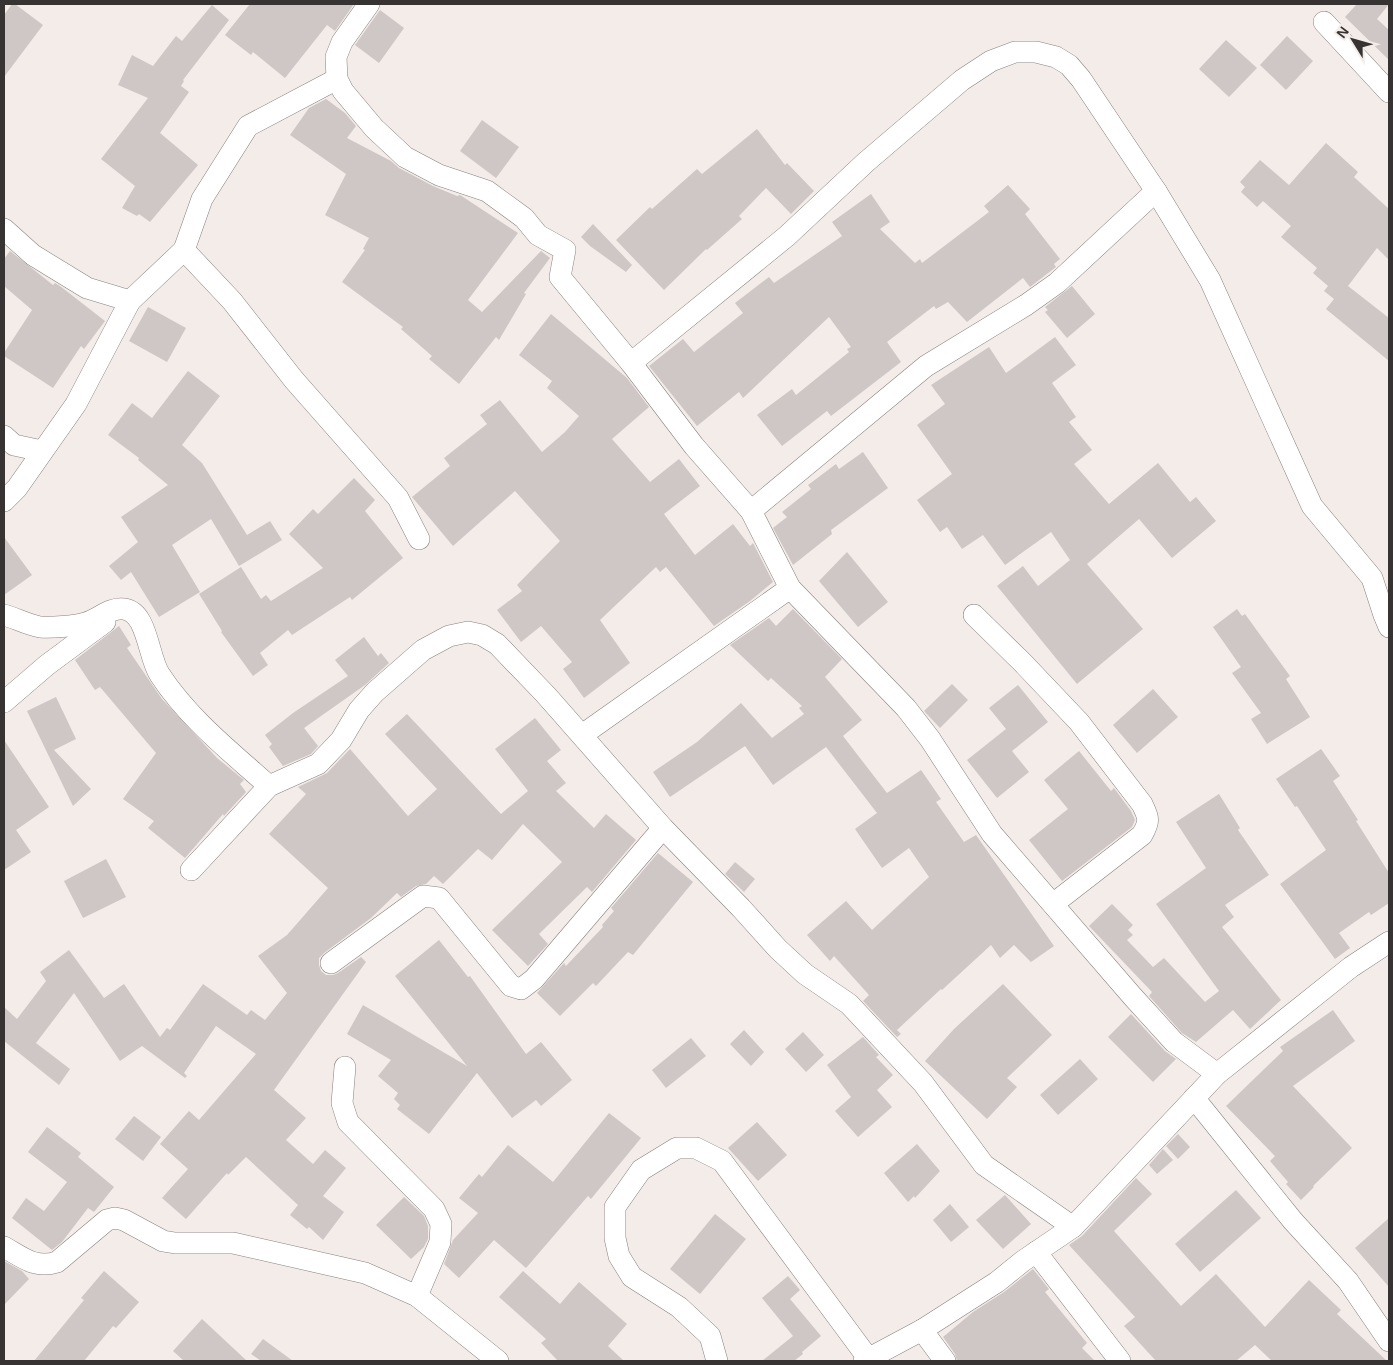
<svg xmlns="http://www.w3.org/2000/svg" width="1393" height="1365" font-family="Helvetica,sans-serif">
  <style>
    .building { fill: #cfc7c5 }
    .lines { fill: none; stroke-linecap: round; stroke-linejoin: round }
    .street-casing { stroke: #898280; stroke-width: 22 }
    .street { stroke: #fff; stroke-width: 21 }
  </style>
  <rect width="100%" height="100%" fill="#f3ece9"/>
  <g class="building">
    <polygon points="12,4 15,4 43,25 4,77 4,15"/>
    <polygon points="250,4 354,4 335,31 327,25 285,78 253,52 251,55 225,35"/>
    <polygon points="1357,4 1389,4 1377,19 1389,30 1389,60 1345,17"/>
    <polygon points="212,5 229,20 183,80 184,81 181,86 189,92 160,133 198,165 150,222 139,214 137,216 122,208 135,186 101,159 148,98 118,85 132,55 153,66 176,36 182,41"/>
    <polygon points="380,10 404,28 379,63 355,45"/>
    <polygon points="1287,36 1313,61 1286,90 1260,65"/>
    <polygon points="1226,40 1257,68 1229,97 1199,69"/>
    <polygon points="326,99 345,113 356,126 347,138 391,161 399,168 433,186 457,196 460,195 518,233 468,300 482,312 541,251 550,258 524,293 526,294 499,340 496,337 459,384 429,359 432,356 401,329 403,327 342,282 365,250 363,249 369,238 325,215 346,174 290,135 309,108"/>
    <polygon points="482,120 519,147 496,178 460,151"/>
    <polygon points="757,129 785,165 787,163 814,191 791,214 766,188 739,216 742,219 707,250 706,249 664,290 616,240 650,207 652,209 697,169 702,174"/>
    <polygon points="1326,143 1358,172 1354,177 1389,209 1389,260 1377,248 1348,286 1389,318 1389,361 1326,309 1334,299 1324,291 1328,286 1313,273 1317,268 1281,237 1291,226 1263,201 1257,207 1241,192 1245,187 1240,182 1260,160 1289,185"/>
    <polygon points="1008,185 1030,209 1025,214 1060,259 1054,264 1056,267 1030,287 1023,278 967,322 948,302 936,309 934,306 887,342 901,362 831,416 827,411 782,446 757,415 792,389 796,395 849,352 847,349 851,347 829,317 743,398 739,392 697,426 649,366 683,339 694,352 743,313 735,303 769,277 774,283 842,236 832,222 871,194 890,222 880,229 915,263 920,259 922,263 989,212 984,206"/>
    <polygon points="593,224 632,265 626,272 590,246 581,237"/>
    <polygon points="10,251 53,285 55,283 60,286 105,321 84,349 81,346 53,388 4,356 4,353 32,310 4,286 4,259"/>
    <polygon points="1072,286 1095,314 1067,338 1045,312 1048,310 1045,307"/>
    <polygon points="148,307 186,328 167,362 129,341"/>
    <polygon points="551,314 627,378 649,407 612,439 650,482 679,459 700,486 664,514 695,555 733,524 750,546 753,543 773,582 750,601 714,626 666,567 660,572 656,567 600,620 630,663 584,698 563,669 572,662 541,626 521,642 497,610 522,591 517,585 560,541 515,491 453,546 412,497 450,466 444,458 487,424 480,415 500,400 542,452 565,432 579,416 547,388 552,381 519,355"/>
    <polygon points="1055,337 1076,365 1052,383 1076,417 1069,422 1092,450 1074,464 1109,504 1158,463 1190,502 1196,497 1216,521 1172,558 1139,519 1087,564 1143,629 1077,684 997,586 1023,566 1038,586 1070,560 1051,532 1005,565 983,535 962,549 947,527 940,532 917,500 952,474 917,425 945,404 931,385 989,347 1006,373"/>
    <polygon points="188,371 220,396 182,445 202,463 247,535 270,521 282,540 239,566 211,519 172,545 200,592 159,617 131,572 121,580 109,566 138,542 121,517 168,485 138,460 139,458 108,435 132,403 152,418"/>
    <polygon points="863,452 888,488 831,530 832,534 793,565 773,528 787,517 782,512 811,489 808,485 836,464 839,469"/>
    <polygon points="354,478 375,500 365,511 403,558 352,600 350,597 292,635 288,630 260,653 268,665 253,676 221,632 222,631 199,594 241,567 261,599 266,595 271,601 323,568 289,534 313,509 318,514"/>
    <polygon points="4,537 32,575 4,595"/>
    <polygon points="847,552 888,602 858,627 819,581"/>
    <polygon points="793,609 842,659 825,677 862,720 843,736 887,793 921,770 941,799 936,802 964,842 976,835 1054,946 1031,962 1014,945 1000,958 991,945 942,990 941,989 897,1030 901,1034 897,1037 863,1001 869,995 834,956 830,961 807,935 846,901 872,930 929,877 909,848 882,868 855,829 877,813 826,747 773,785 745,746 670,797 653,772 697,742 741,703 772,738 804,714 799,708 802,706 771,678 768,681 730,645 769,618 776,626"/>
    <polygon points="1237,609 1242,616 1245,614 1290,676 1286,679 1310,717 1267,744 1251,719 1261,713 1232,673 1241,667 1213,627"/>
    <polygon points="119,626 131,645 127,648 162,699 217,758 244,780 240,784 246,792 224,816 223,814 185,858 148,828 154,821 123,799 156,753 100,687 95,690 75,660"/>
    <polygon points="364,637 378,656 381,653 389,663 365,685 304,728 318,746 311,754 283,766 269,747 272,744 265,735 293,713 348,676 335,660"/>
    <polygon points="952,684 968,700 940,728 924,711"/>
    <polygon points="1018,685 1048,722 1012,751 1029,772 997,798 967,760 1006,729 989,708"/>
    <polygon points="1153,689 1178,717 1137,753 1113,725"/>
    <polygon points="56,697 76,739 54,750 91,789 73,806 27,711"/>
    <polygon points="407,714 501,814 528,791 495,749 535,718 561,750 547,761 566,783 556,791 594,828 606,814 636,840 592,892 587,887 539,934 548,944 528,966 492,930 562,862 523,824 492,860 478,849 443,884 434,876 426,884 416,886 401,897 397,893 371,918 324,953 319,958 319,965 321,971 326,975 333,975 338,973 361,957 366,962 274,1090 306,1118 286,1140 313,1164 325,1150 346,1168 323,1196 344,1212 323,1240 309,1227 307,1229 290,1215 298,1205 246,1157 228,1175 227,1173 186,1219 162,1198 188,1169 160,1144 189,1111 199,1120 256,1054 216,1026 184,1073 187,1076 185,1078 142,1046 120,1061 74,993 36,1043 70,1069 59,1085 4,1041 4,1007 17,1019 46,981 40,972 69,950 104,998 124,984 160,1037 167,1028 170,1030 203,984 247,1015 251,1010 265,1020 287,993 258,956 287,935 328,888 269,834 306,794 298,787 327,773 350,749 408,816 437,789 385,734"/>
    <polygon points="4,740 49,807 16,830 31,852 4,870"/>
    <polygon points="1321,749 1340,776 1333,781 1358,820 1356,821 1389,873 1389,903 1371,915 1369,912 1339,933 1350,948 1335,959 1280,884 1326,850 1297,806 1295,807 1276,779"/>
    <polygon points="1079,751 1111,791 1114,788 1131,811 1135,820 1132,827 1062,881 1029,840 1068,809 1044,780"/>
    <polygon points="1219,794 1240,828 1238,830 1269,875 1225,905 1234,917 1222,927 1281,1000 1250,1029 1233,1010 1196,1042 1182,1033 1149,996 1152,992 1089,926 1112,904 1133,925 1128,930 1133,935 1127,940 1153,967 1164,958 1205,1002 1219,991 1156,904 1206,868 1176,822"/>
    <polygon points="658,853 693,882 633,955 628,952 596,986 593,983 560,1016 537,993 564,963 566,966 603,927 602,925 614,911 611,908"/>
    <polygon points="106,859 126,897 83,918 64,881"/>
    <polygon points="735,862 755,879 744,892 725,874"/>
    <polygon points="439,940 468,977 470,976 526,1054 541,1042 572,1080 541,1106 536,1100 512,1118 477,1073 429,1134 397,1109 400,1105 394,1099 398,1093 378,1076 391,1060 347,1034 363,1005 467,1066 395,976"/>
    <polygon points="1003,984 1052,1035 1007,1078 1017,1087 987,1119 925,1061 954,1029"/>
    <polygon points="1333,1010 1355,1041 1293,1086 1352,1148 1313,1186 1314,1187 1301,1200 1286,1184 1288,1182 1270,1161 1275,1156 1226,1106 1283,1051 1280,1047"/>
    <polygon points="1131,1014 1165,1051 1176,1059 1153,1082 1108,1037"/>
    <polygon points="744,1030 764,1052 751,1066 730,1044"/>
    <polygon points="803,1032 824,1055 806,1072 785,1049"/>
    <polygon points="863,1037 879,1055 876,1057 893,1075 877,1090 892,1107 858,1137 835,1111 851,1097 827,1065"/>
    <polygon points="691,1038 706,1056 666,1088 652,1070"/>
    <polygon points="1080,1059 1098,1079 1058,1115 1040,1095"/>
    <polygon points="609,1113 641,1138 591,1199 588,1196 526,1268 494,1240 459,1278 444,1264 453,1240 478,1213 459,1198 479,1174 482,1177 508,1145 553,1182"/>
    <polygon points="134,1116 161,1137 143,1161 115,1139"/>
    <polygon points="757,1122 787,1155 758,1181 728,1148"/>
    <polygon points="47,1127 81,1153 78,1157 114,1187 94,1212 88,1208 62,1242 52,1250 12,1218 26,1198 44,1211 67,1182 28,1152"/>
    <polygon points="1178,1134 1190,1147 1178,1159 1166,1146"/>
    <polygon points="917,1144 940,1171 915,1198 914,1196 908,1202 884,1173"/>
    <polygon points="1163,1149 1173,1160 1157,1174 1149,1165"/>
    <polygon points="1136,1178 1152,1194 1114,1231 1181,1306 1216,1274 1265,1327 1309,1280 1341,1310 1337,1314 1387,1361 1272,1361 1255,1345 1236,1361 1156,1361 1124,1326 1135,1317 1069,1245 1082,1236"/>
    <polygon points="1236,1190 1261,1218 1200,1272 1175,1244"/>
    <polygon points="1005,1195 1031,1224 1003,1249 976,1220"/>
    <polygon points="404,1197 424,1216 428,1226 428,1239 424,1247 411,1259 376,1225"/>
    <polygon points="950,1204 969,1227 951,1242 933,1220"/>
    <polygon points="715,1214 746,1239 700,1294 670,1269"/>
    <polygon points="1389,1218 1389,1287 1355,1248"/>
    <polygon points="4,1261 22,1271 29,1279 4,1305"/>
    <polygon points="1033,1269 1049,1289 1045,1292 1087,1343 1082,1348 1095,1361 957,1361 955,1354 943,1337 973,1312 1004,1292"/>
    <polygon points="104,1271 139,1302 116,1328 113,1326 84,1361 34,1361 84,1300 81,1298"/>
    <polygon points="523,1271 560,1304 579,1282 627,1324 608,1346 624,1361 558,1361 541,1343 546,1339 499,1297"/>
    <polygon points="788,1276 800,1290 790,1299 821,1336 802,1352 803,1354 794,1361 762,1361 793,1336 762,1298"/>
    <polygon points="202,1319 247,1361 184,1361 173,1351"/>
    <polygon points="263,1339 293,1361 261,1361 251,1354"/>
  </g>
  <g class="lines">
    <g class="street-casing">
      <g id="street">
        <polyline points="369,4 342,42 336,57 337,79 343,91 374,128 405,157 439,175 487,191 524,218 538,235 565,250 560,277 631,363 694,446 751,511 790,588 906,708 930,739 992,834 1133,997 1174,1042 1217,1074"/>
        <polyline points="1324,22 1389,92"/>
        <polyline points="4,229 33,255 87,288 130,301 76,404 17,488 4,501"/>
        <polyline points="184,250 202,199 248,126 337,79"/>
        <polyline points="130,301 184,250 232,301 294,380 398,498 419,539"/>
        <polyline points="631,363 787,236 866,162 962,80 991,61 1015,52 1036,52 1056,57 1069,65 1081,79 1156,191 1210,280 1312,506 1372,578 1384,615 1389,627"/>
        <polyline points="4,436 14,445 42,451"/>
        <polyline points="751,511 926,366 1026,305 1057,283 1156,191"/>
        <path d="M4,615C15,618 28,625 40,627C51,628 75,626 85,623C98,620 109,607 124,609C148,612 148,658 160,675C188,718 231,752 269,786"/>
        <path d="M974,615L1023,663L1079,722L1142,804C1149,818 1150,821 1142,835L1053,904"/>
        <polyline points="4,702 47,665 105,622"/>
        <polyline points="582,735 790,588"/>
        <polyline points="191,870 269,786 318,764 341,740 359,710 375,692 423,650 449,636 468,632 482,635 497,644 546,695 663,828 741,908 778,949 805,974 849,1004 923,1083 984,1165 1073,1227"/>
        <polyline points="331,963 423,896 439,898 511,986 521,989 534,979 663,828"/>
        <polyline points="345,1067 342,1103 348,1122 434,1209 441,1224 440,1242 417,1296"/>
        <polyline points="1194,1098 1293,1221 1348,1281 1389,1341"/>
        <path d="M4,1247C22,1257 35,1269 57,1262L107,1220L115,1218L124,1220L163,1241L175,1243H233L365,1273L417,1296L498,1361"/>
        <polyline points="1036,1252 1120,1361"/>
        <polyline points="922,1330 945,1361"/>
        <polyline points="717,1361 710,1336 679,1307 632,1277 619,1256 615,1238 615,1207 641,1170 677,1148 696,1148 722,1161 868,1358"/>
        <polyline points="864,1361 922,1330 997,1282 1023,1261 1073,1227 1217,1074 1351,967 1389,942"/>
      </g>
    </g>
    <use href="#street" class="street"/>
  </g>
  <rect width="1393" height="1365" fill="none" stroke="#363332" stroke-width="10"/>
  <g transform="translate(1353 40) rotate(307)" stroke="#f3ece9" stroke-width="4" paint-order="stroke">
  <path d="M0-4L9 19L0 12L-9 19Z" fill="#363332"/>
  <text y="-8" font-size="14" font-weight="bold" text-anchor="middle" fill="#363332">N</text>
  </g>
</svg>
